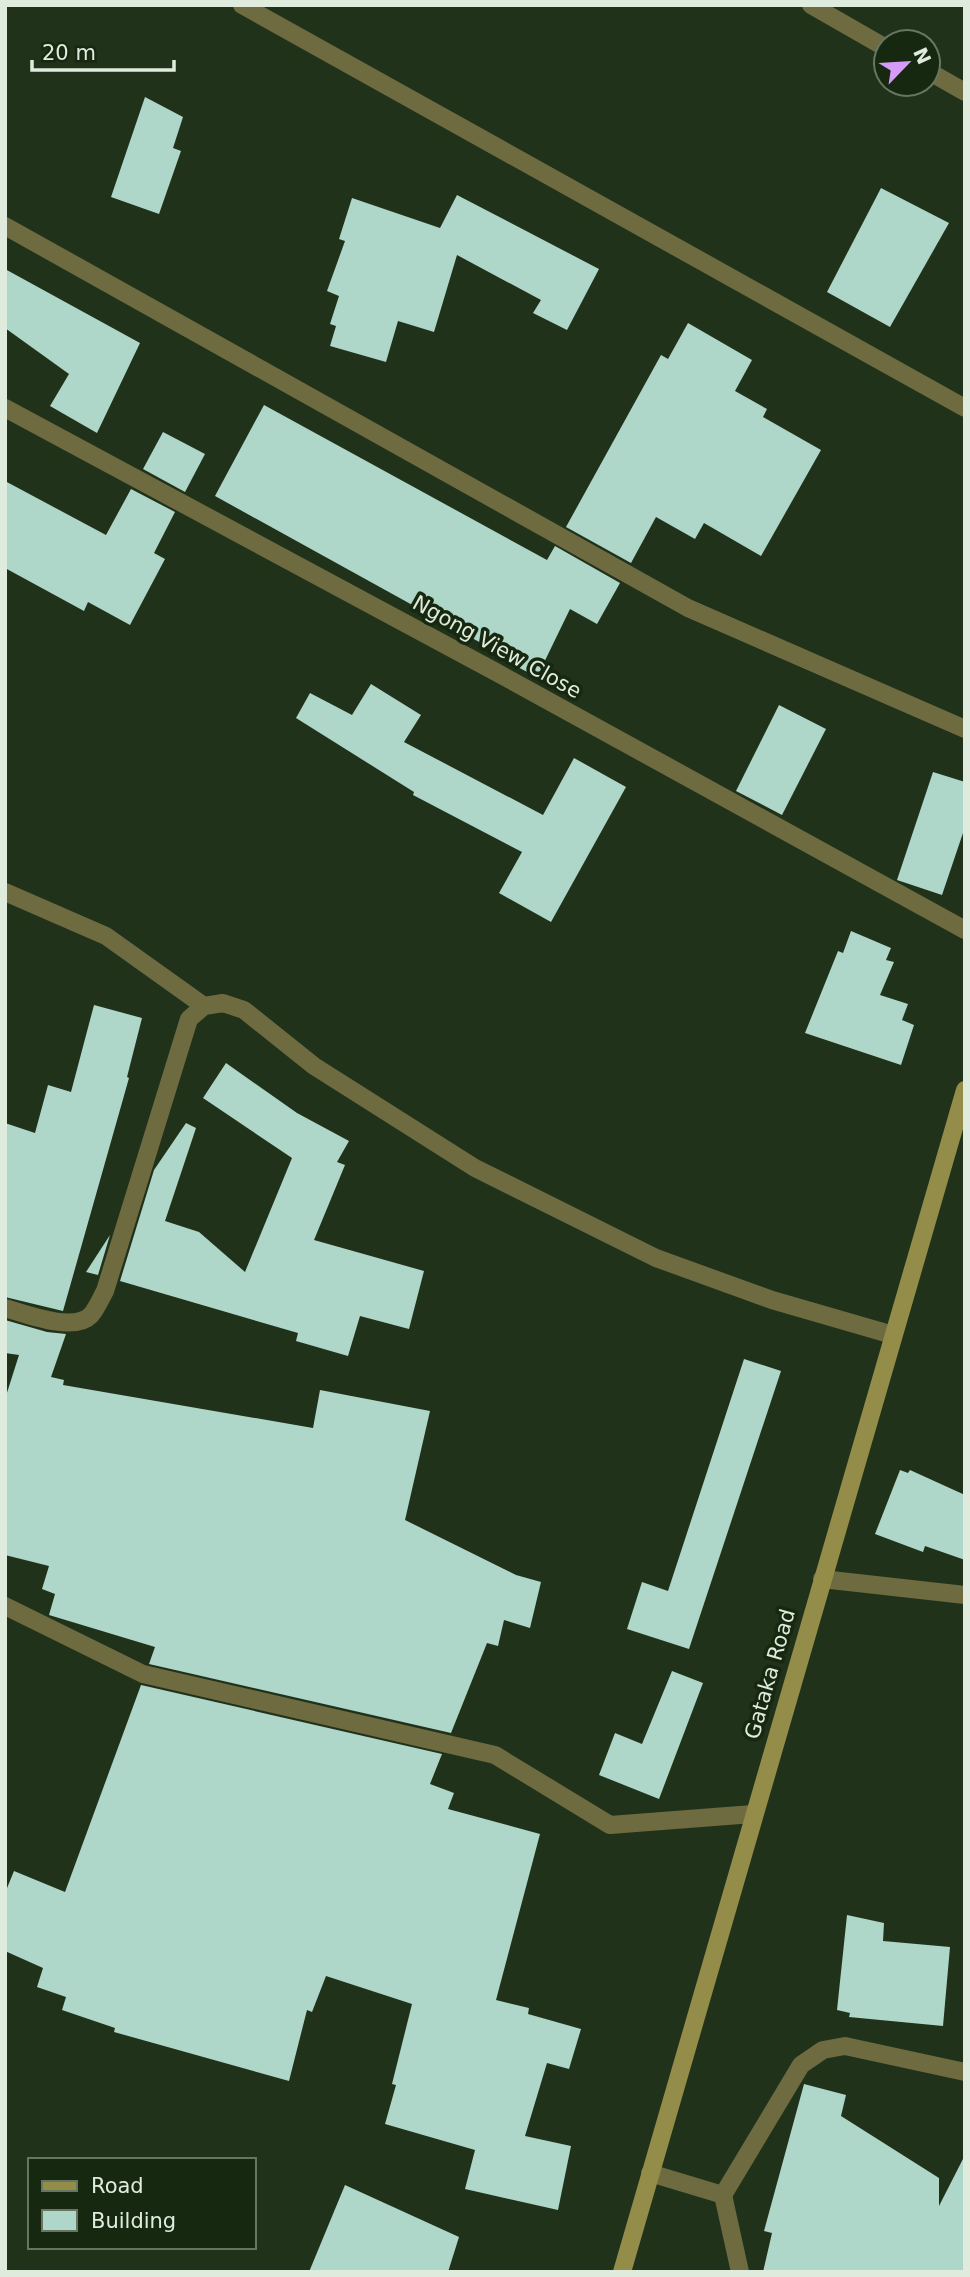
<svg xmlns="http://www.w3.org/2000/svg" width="970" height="2277" font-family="'DejaVu Sans',sans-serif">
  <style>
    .building { fill: #aed6c9 }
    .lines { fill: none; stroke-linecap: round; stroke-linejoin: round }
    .street { stroke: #6f6b41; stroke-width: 18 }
    .secondary { stroke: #948d49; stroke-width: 18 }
    .labels { text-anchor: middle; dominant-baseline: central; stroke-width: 7; stroke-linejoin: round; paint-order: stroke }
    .street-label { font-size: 21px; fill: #dfebdc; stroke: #172811 }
  </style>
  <rect width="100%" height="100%" fill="#21321b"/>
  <g class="building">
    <polygon points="145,97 183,117 173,148 181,151 159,214 111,197"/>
    <polygon points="881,188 949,223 890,327 827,292"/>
    <polygon points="457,195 599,269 567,330 533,313 541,300 457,255 434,332 398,321 386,362 330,346 336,326 330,324 339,296 327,291 345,241 339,239 352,198 440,228"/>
    <polygon points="5,269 140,343 97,433 50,406 69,374 5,328"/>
    <polygon points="688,323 752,360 735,391 767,409 763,417 821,450 761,556 704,523 695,539 656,517 631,563 566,527 661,355 668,359"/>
    <polygon points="264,405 547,560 555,546 620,583 597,624 570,609 537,677 500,658 501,654 215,496"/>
    <polygon points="163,432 205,454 185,492 143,469"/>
    <polygon points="5,481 106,535 131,489 175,512 154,553 165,559 130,625 88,602 84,611 5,568"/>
    <polygon points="371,684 421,715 404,742 543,815 574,758 626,787 551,922 499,893 522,852 413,795 414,792 296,718 310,693 352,715"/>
    <polygon points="779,705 826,729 782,815 736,791"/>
    <polygon points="933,772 965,782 965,827 942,895 897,880"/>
    <polygon points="851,931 891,948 886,960 894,962 880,995 908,1004 902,1020 914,1025 901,1065 805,1033 838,951 843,953"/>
    <polygon points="94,1005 142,1018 127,1077 129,1078 63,1311 5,1297 5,1123 35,1133 48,1085 71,1092"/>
    <polygon points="226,1063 297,1113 349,1141 337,1162 345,1165 314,1240 424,1271 409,1329 360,1316 348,1356 296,1341 298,1333 120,1281 154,1170 186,1123 196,1128 165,1221 199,1232 245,1272 292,1158 203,1098"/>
    <polygon points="110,1235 98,1275 86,1272"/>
    <polygon points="5,1320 47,1332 66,1334 51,1377 64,1380 63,1385 313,1428 320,1390 430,1411 405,1520 516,1575 541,1582 530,1628 504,1620 498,1646 487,1643 451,1733 149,1664 155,1647 49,1615 55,1594 42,1589 49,1566 5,1555 5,1399 19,1355 5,1353"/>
    <polygon points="744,1359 781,1371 689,1649 627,1629 642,1582 668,1591"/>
    <polygon points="900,1470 908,1473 910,1470 965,1495 965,1560 925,1546 923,1552 875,1534"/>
    <polygon points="672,1671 703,1683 659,1799 599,1775 615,1733 642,1744"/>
    <polygon points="141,1685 442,1754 430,1784 454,1793 448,1809 540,1834 496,2000 529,2008 528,2014 581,2029 569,2069 547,2063 525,2136 571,2146 558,2210 465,2189 475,2150 385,2124 396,2085 392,2084 412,2004 326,1976 312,2012 307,2010 289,2081 114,2032 115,2028 62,2010 66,1997 37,1987 43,1968 5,1951 5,1893 14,1871 65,1892"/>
    <polygon points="847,1915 884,1923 883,1941 950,1947 943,2026 849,2017 850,2013 837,2010"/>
    <polygon points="804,2084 846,2095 841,2116 939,2178 939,2206 965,2155 965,2272 763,2272 772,2233 764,2231"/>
    <polygon points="345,2185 459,2237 448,2272 309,2272"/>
  </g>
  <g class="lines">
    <g class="street">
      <polyline points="242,5 965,408"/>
      <polyline points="811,5 886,48"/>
      <polyline points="928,71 965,92"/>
      <polyline points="5,226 688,608 965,729"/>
      <polyline points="5,408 494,671 965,930"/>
      <polyline points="5,892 106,936 204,1006"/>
      <path d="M5,1308C26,1314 74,1333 91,1315C97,1308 101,1298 105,1291L189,1019L204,1006L223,1003L244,1010L314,1066L475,1168L656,1258L772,1300L893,1335"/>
      <polyline points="822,1579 965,1595"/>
      <polyline points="5,1606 143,1674 495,1755 610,1825 753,1814"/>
      <polyline points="650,2173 723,2195 740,2272"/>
      <polyline points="723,2195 801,2065 823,2050 845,2046 965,2072"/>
    </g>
    <polyline class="secondary" points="622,2272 965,1090"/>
  </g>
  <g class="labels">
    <g class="street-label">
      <text transform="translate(497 647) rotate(29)">Ngong View Close</text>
      <text transform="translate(770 1674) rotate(-74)">Gataka Road</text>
    </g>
  </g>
  <rect width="970" height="2277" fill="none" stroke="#dfebdc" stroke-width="14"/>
  <rect x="28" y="2158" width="228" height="91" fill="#172811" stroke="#677662" stroke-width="2"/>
  <rect x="42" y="2181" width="35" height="10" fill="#948d49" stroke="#677662" stroke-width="2"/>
  <text x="91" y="2193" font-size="21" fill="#dfebdc">Road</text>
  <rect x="42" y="2210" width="35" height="21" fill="#aed6c9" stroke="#677662" stroke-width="2"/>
  <text x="91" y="2228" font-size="21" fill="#dfebdc">Building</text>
  <g transform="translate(907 63) rotate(65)"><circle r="33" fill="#172811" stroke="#677662" stroke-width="2"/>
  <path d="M0-5L12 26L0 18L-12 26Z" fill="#d69bf9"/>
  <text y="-10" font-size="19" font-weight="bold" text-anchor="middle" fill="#dfebdc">N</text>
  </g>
  <path d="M32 60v10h142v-10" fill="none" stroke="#dfebdc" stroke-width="3.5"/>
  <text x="42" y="60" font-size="21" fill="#dfebdc" stroke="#172811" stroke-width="5" paint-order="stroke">20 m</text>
</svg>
